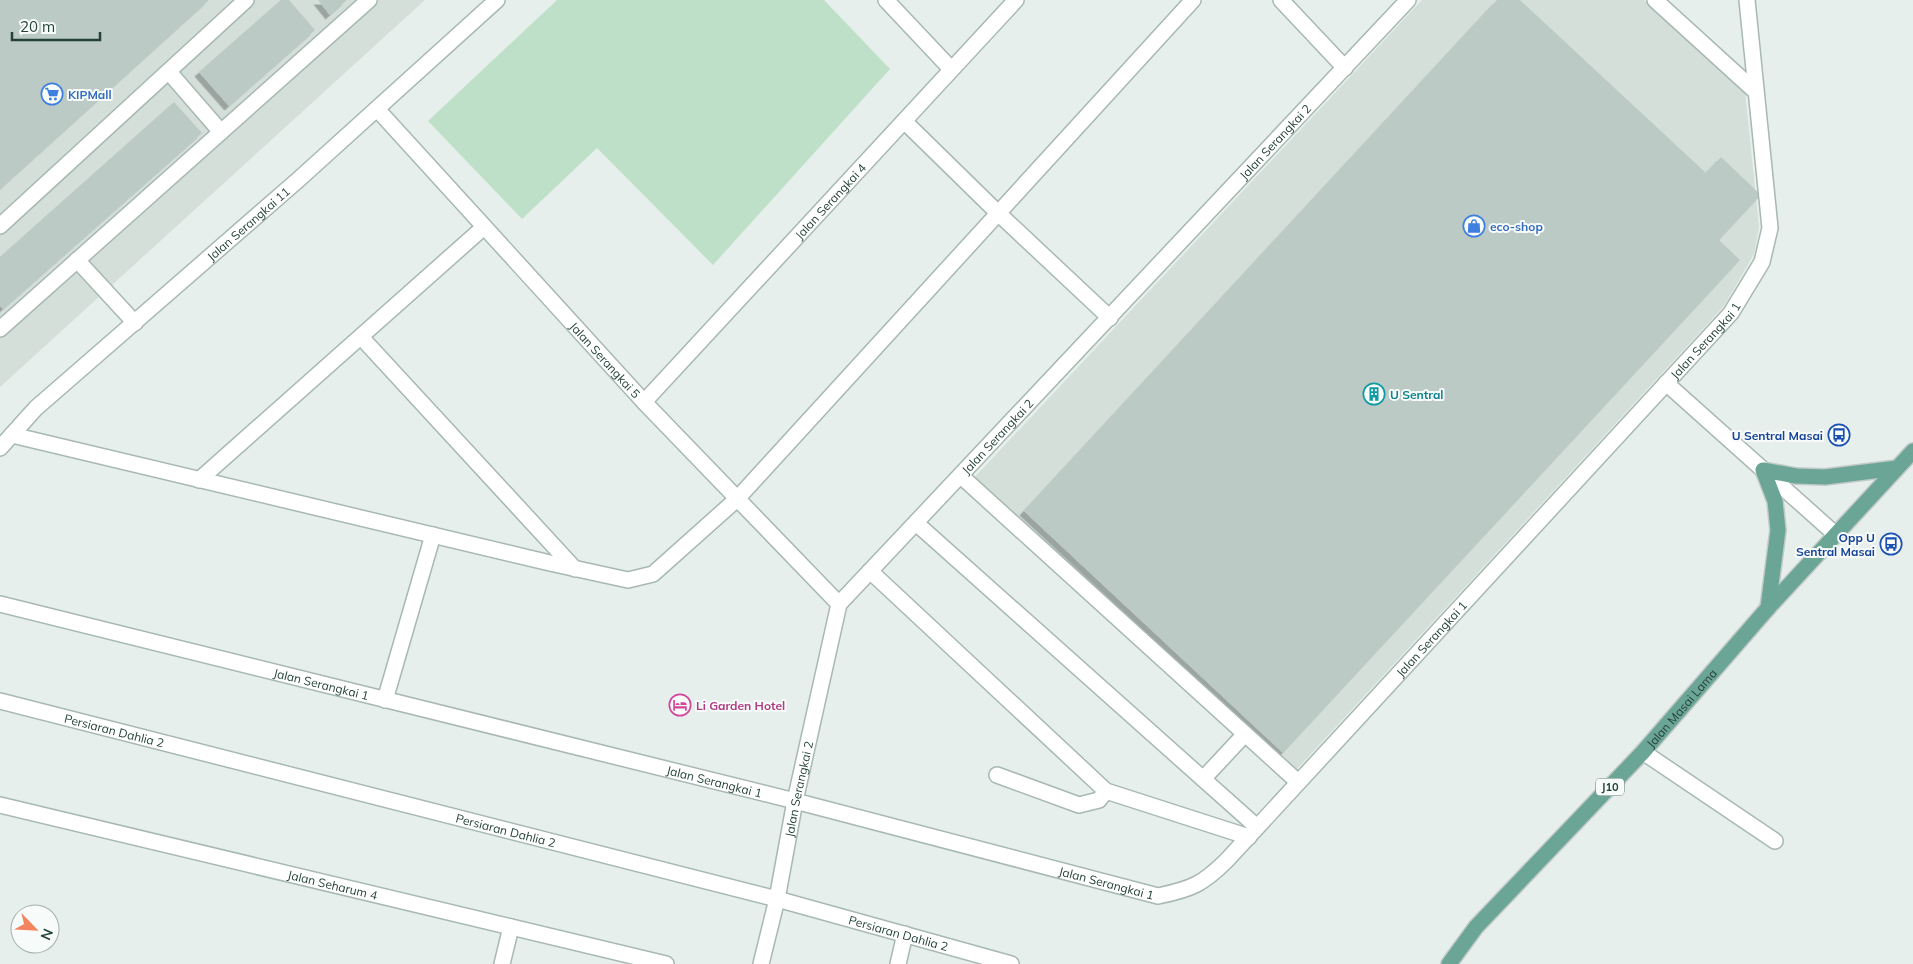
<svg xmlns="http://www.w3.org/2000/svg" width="1913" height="964" font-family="Mulish,sans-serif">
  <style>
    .built { fill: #d4dfda }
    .green { fill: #bfe0c8 }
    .building { fill: #bbcac4; filter: url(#shadow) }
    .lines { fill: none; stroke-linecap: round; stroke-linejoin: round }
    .minor-casing { stroke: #a8b8b2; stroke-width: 18 }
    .major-casing { stroke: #c2cac8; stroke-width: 18 }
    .minor { stroke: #fff; stroke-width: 15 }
    .major { stroke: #6aa596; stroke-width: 15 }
    .labels { text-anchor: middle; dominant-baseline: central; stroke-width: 4; stroke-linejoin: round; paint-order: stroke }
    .shield { fill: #f7fbf9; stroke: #637a73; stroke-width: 1 }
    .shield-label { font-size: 11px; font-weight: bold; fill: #24423a }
    .shop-label { font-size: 12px; font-weight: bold; fill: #366cbe; stroke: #f7fbf9; text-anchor: start }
    .street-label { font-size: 12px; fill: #24423a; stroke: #f7fbf9 }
    .culture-label { font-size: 12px; font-weight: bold; fill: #0d838f; stroke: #f7fbf9; text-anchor: start }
    .transit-label { font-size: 12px; font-weight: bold; fill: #164399; stroke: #f7fbf9; text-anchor: end }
    .hotel-label { font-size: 12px; font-weight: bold; fill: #b23c85; stroke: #f7fbf9; text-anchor: start }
  </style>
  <defs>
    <filter id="shadow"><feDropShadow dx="-4.5" dy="4.5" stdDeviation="0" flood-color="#0004"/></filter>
  </defs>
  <rect width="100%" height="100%" fill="#e6efeb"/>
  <g class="built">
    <polygon points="0,0 425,0 0,387"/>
    <polygon points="1422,0 1644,0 1745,91 1759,227 1754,254 1724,306 1296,770 973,479"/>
  </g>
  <polygon class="green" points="557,0 824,0 890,69 713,265 597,148 522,219 428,121"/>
  <g class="building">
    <polygon points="0,0 209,0 0,189"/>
    <polygon points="281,0 289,0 315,30 229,106 199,72"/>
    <polygon points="318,0 347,0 330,15"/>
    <polygon points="1497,0 1520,0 1706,173 1721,157 1761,195 1719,240 1740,260 1283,753 1024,511"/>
    <polygon points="174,102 202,133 3,309 0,306 0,257"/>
  </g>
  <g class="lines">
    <g class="minor-casing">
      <g id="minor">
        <polyline points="886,0 951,69"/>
        <polyline points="1281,0 1345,68"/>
        <polyline points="1655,0 1755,91"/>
        <polyline points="169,72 221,132"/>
        <path id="s1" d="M377,109L644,402L839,604"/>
        <polyline points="904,121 998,213 1110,318"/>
        <polyline points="0,226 246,0"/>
        <polyline points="77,260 135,323"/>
        <polyline points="0,329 369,0"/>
        <polyline points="361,337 575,569"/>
        <polyline points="1666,383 1835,534"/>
        <path id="s2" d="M644,402L1016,0"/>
        <polyline points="12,435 550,563 628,580 653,574 737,499 1193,0"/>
        <path id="s3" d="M0,448L36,408L298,180L497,0"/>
        <polyline points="961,476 1298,782"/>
        <polyline points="199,480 484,227"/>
        <polyline points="916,523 1257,827"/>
        <polyline points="870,571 1106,791 1249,837"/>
        <path id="s4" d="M0,604L795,801L1158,896C1192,889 1203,884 1227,860L1731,313L1762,262L1770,228L1747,0"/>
        <polyline points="385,700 433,535"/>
        <path id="s5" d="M0,701L777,899L1011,964"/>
        <polyline points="1643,752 1775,841"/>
        <polyline points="997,775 1079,805 1099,800 1106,791"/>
        <polyline points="1203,779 1245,734"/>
        <path id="s6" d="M0,805L666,964"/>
        <polyline points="502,964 511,927"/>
        <path id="s7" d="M761,964L777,899L795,801L839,604L1408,0"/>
        <polyline points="898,964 905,934"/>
      </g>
    </g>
    <g class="major-casing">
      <g id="major">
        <polyline points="1768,608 1778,530 1775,501 1763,470 1796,476 1825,477 1897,468"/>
        <path id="s8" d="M1449,964L1476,927L1643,752L1768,608L1913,451"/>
      </g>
    </g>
    <use href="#minor" class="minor"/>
    <use href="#major" class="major"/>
  </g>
  <defs>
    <g id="supermarket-ring" transform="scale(1.125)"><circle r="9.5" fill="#f7fbf9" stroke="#3f7fe0" stroke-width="1.5"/><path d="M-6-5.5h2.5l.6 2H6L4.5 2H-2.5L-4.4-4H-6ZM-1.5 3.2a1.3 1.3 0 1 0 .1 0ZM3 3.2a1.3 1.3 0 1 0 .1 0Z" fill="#3f7fe0"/></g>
    <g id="shop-ring" transform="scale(1.125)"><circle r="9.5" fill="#f7fbf9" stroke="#3f7fe0" stroke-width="1.5"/><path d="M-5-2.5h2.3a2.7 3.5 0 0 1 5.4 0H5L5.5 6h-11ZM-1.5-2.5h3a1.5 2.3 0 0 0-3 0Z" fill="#3f7fe0"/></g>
    <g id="building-ring" transform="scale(1.125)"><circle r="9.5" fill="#f7fbf9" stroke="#0f9aa8" stroke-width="1.5"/><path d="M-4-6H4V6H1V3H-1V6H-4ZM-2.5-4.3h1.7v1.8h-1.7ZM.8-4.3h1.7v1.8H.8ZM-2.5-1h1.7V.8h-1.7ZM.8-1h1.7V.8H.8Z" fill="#0f9aa8"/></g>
    <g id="bus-ring" transform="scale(1.125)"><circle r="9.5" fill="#f7fbf9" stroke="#1a4fb4" stroke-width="1.5"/><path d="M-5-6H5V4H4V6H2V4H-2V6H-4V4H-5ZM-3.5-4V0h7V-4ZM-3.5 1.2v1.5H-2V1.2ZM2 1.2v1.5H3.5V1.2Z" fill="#1a4fb4"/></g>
    <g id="hotel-ring" transform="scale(1.125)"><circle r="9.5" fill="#f7fbf9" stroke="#d1479c" stroke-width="1.5"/><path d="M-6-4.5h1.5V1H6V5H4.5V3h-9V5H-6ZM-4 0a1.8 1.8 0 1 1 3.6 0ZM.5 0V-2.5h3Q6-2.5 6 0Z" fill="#d1479c"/></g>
  </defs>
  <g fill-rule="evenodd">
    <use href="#supermarket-ring" x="52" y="94"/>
    <use href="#shop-ring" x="1474" y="226"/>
    <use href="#building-ring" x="1374" y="394"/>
    <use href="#bus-ring" x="1839" y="435"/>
    <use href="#bus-ring" x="1891" y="544"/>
    <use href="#hotel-ring" x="680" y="705"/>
  </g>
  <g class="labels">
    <rect class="shield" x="1596" y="778.5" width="28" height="17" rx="4"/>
    <g class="shield-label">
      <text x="1610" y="787">J10</text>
    </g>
    <g class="shop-label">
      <text x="68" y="94">KIPMall</text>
      <text x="1490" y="226">eco-shop</text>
    </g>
    <g class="street-label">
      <text stroke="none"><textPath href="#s7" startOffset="1004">Jalan Serangkai 2</textPath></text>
      <text stroke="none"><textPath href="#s2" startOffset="274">Jalan Serangkai 4</textPath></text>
      <text stroke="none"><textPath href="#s3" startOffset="335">Jalan Serangkai 11</textPath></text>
      <text stroke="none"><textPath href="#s4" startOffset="1980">Jalan Serangkai 1</textPath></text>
      <text stroke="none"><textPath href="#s1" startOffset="339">Jalan Serangkai 5</textPath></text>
      <text stroke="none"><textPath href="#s7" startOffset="599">Jalan Serangkai 2</textPath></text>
      <text stroke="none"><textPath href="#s4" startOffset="1575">Jalan Serangkai 1</textPath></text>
      <text stroke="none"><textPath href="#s4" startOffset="331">Jalan Serangkai 1</textPath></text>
      <text stroke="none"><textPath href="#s8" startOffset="346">Jalan Masai Lama</textPath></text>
      <text stroke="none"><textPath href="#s5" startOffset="118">Persiaran Dahlia 2</textPath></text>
      <text stroke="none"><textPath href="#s4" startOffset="736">Jalan Serangkai 1</textPath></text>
      <text stroke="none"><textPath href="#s7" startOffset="179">Jalan Serangkai 2</textPath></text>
      <text stroke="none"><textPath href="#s5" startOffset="522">Persiaran Dahlia 2</textPath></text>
      <text stroke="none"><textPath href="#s4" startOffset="1141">Jalan Serangkai 1</textPath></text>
      <text stroke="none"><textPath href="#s6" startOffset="342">Jalan Seharum 4</textPath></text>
      <text stroke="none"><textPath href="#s5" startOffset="928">Persiaran Dahlia 2</textPath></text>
    </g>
    <g class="culture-label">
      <text x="1390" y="394">U Sentral</text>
    </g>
    <g class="transit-label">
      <text x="1823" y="435">U Sentral Masai</text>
      <text x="1875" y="537">Opp U<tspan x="1875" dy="14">Sentral Masai</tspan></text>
    </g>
    <g class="hotel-label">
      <text x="696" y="705">Li Garden Hotel</text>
    </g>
  </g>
  <g transform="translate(35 929) rotate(114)"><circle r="24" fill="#f7fbf9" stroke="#a3b1ad"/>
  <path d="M0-4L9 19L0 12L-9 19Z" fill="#f4845f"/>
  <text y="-8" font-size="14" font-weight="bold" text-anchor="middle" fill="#24423a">N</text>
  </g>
  <path d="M12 32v8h88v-8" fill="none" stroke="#24423a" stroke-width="2.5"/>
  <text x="20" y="32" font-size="15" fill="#24423a" stroke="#f7fbf9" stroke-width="4" paint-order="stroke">20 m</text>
</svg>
